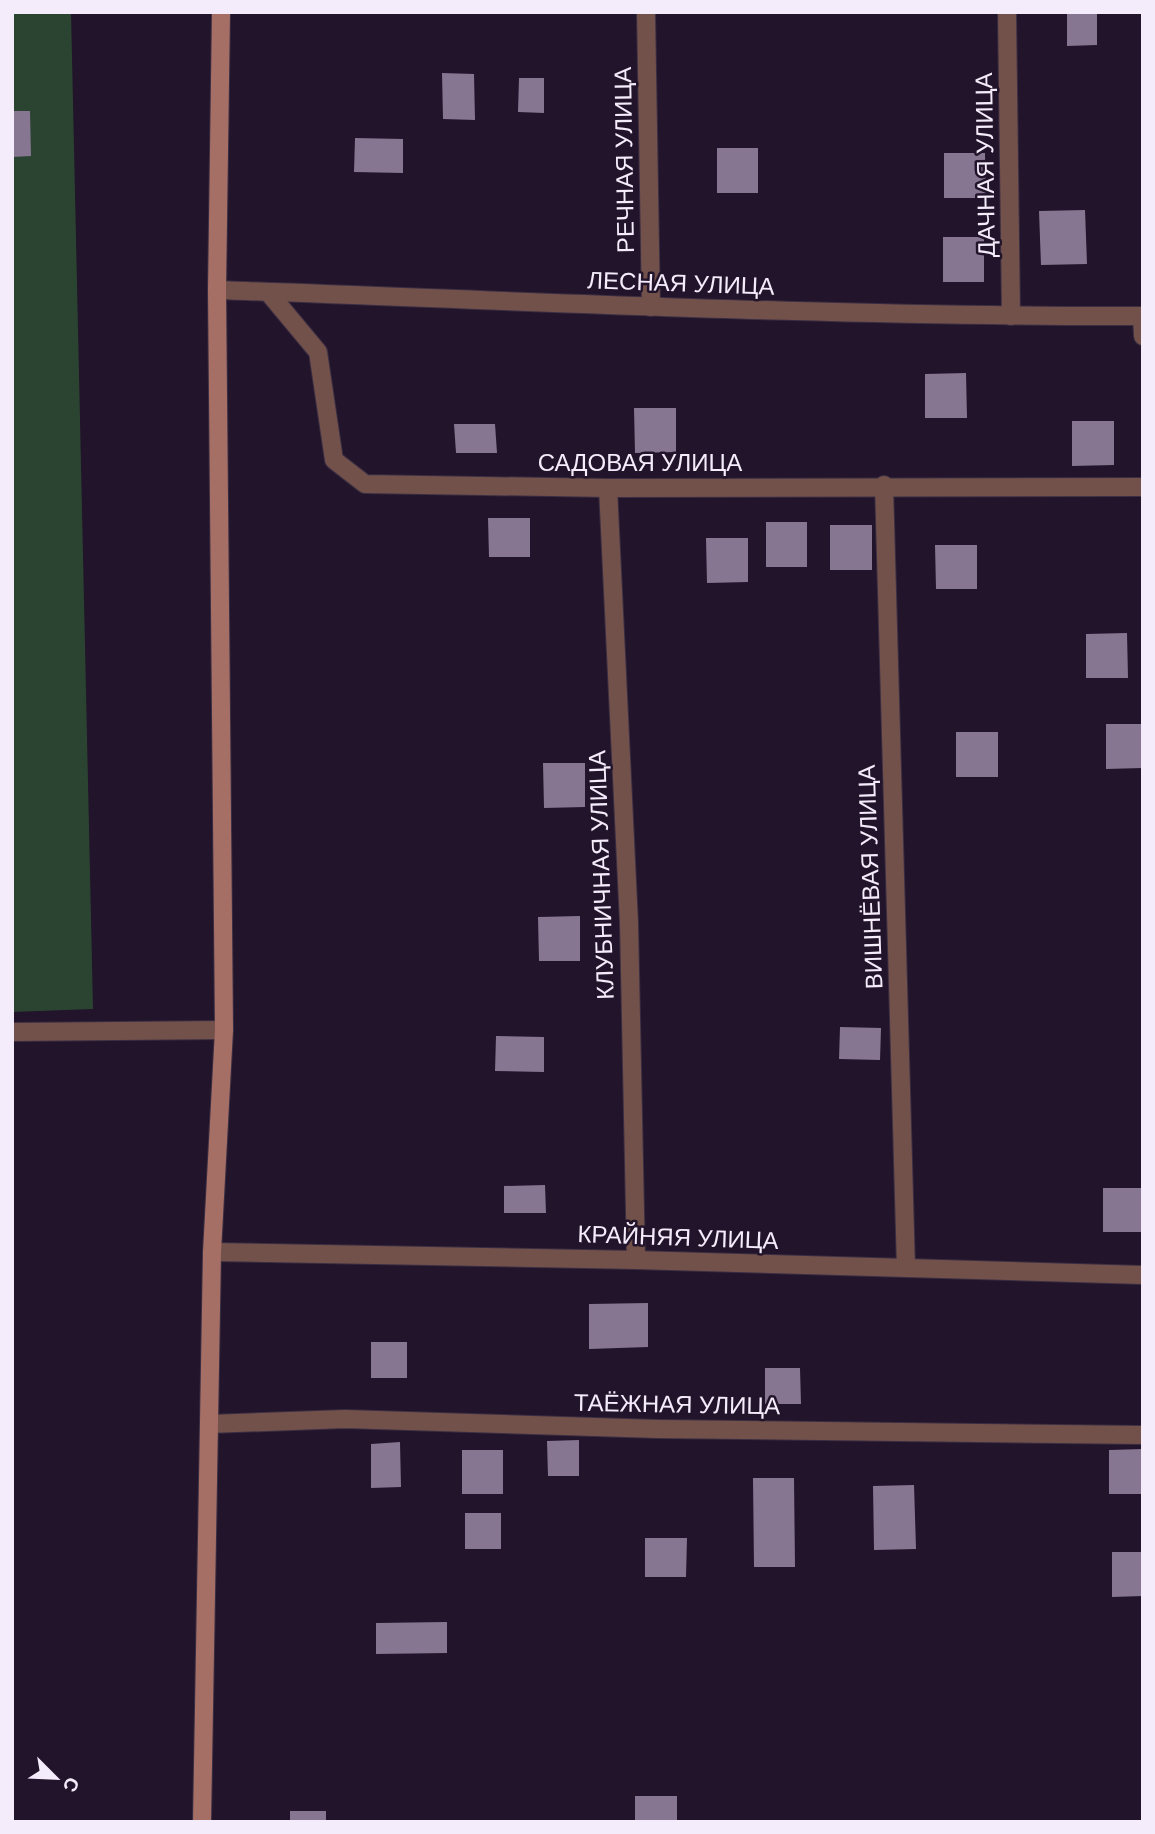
<svg xmlns="http://www.w3.org/2000/svg" width="1155" height="1834" font-family="'DM Sans',sans-serif">
  <style>
    .green { fill: #2b4431 }
    .building { fill: #877692 }
    .lines { fill: none; stroke-linecap: round; stroke-linejoin: round }
    .street-casing { stroke: #3b2e43; stroke-width: 20 }
    .secondary-casing { stroke: #3b2e43; stroke-width: 20 }
    .street { stroke: #73514b; stroke-width: 18 }
    .secondary { stroke: #a66f66; stroke-width: 18 }
    .labels { text-anchor: middle; dominant-baseline: central; stroke-width: 5; stroke-linejoin: round; paint-order: stroke }
    .street-label { font-size: 24px; fill: #f4ebfb; stroke: #22142a }
  </style>
  <rect width="100%" height="100%" fill="#22142a"/>
  <polygon class="green" points="12,12 71,12 93,1009 12,1012"/>
  <g class="building">
    <polygon points="1067,12 1097,12 1097,45 1067,46"/>
    <polygon points="442,73 474,74 475,120 443,119"/>
    <polygon points="519,78 544,78 544,113 518,112"/>
    <polygon points="12,111 30,111 31,156 12,157"/>
    <polygon points="355,138 403,139 403,173 354,172"/>
    <rect x="717" y="148" width="41" height="45"/>
    <polygon points="944,153 985,153 986,198 944,198"/>
    <polygon points="1085,210 1087,264 1041,265 1039,211"/>
    <rect x="943" y="237" width="41" height="45"/>
    <polygon points="966,373 967,418 925,418 925,374"/>
    <polygon points="634,408 676,408 676,452 635,453"/>
    <polygon points="1072,421 1114,421 1114,465 1072,466"/>
    <polygon points="454,424 495,424 497,453 456,453"/>
    <polygon points="488,518 530,518 530,557 489,557"/>
    <rect x="766" y="522" width="41" height="45"/>
    <rect x="830" y="525" width="42" height="45"/>
    <polygon points="706,538 748,538 748,582 707,583"/>
    <polygon points="935,545 977,545 977,589 936,589"/>
    <polygon points="1127,633 1128,678 1086,678 1086,634"/>
    <polygon points="1106,724 1143,724 1143,768 1106,769"/>
    <rect x="956" y="732" width="42" height="45"/>
    <polygon points="543,763 585,763 585,807 544,808"/>
    <polygon points="580,916 580,961 539,961 538,917"/>
    <polygon points="840,1027 881,1028 880,1060 839,1059"/>
    <polygon points="496,1036 544,1037 544,1072 495,1071"/>
    <polygon points="545,1185 546,1213 504,1213 504,1186"/>
    <rect x="1103" y="1188" width="40" height="44"/>
    <polygon points="648,1303 648,1347 589,1349 589,1304"/>
    <rect x="371" y="1342" width="36" height="36"/>
    <polygon points="765,1368 800,1368 801,1404 765,1404"/>
    <polygon points="579,1440 579,1476 548,1476 547,1441"/>
    <polygon points="400,1442 401,1487 371,1488 371,1444"/>
    <polygon points="1143,1449 1143,1494 1109,1494 1109,1450"/>
    <rect x="462" y="1450" width="41" height="44"/>
    <polygon points="753,1478 794,1478 795,1567 754,1567"/>
    <polygon points="914,1485 916,1549 874,1550 873,1486"/>
    <rect x="465" y="1513" width="36" height="36"/>
    <polygon points="645,1538 687,1538 686,1577 645,1577"/>
    <polygon points="1112,1552 1143,1552 1143,1596 1112,1597"/>
    <polygon points="447,1622 447,1653 376,1654 376,1623"/>
    <rect x="635" y="1796" width="42" height="26"/>
    <rect x="290" y="1811" width="36" height="11"/>
  </g>
  <g class="lines">
    <g class="street-casing">
      <g id="street">
        <polyline points="646,12 651,307"/>
        <polyline points="1007,12 1011,316"/>
        <path d="M217,290C526,301 834,317 1143,316"/>
        <polyline points="268,292 318,352 334,460 365,484 608,488 1143,487"/>
        <polyline points="1142,316 1143,336"/>
        <polyline points="884,485 906,1268"/>
        <polyline points="608,488 629,923 636,1260"/>
        <polyline points="12,1032 224,1030"/>
        <polyline points="212,1252 636,1260 1143,1275"/>
        <polyline points="210,1424 345,1419 658,1429 1143,1435"/>
      </g>
    </g>
    <g class="secondary-casing">
      <polyline id="secondary" points="202,1822 212,1252 224,1030 217,290 221,12"/>
    </g>
    <use href="#street" class="street"/>
    <use href="#secondary" class="secondary"/>
  </g>
  <g class="labels">
    <g class="street-label">
      <text transform="translate(624 160) rotate(-91)">РЕЧНАЯ УЛИЦА</text>
      <text transform="translate(985 165) rotate(-91)">ДАЧНАЯ УЛИЦА</text>
      <text transform="translate(681 283) rotate(2)">ЛЕСНАЯ УЛИЦА</text>
      <text x="640" y="462">САДОВАЯ УЛИЦА</text>
      <text transform="translate(601 875) rotate(-92)">КЛУБНИЧНАЯ УЛИЦА</text>
      <text transform="translate(870 877) rotate(-92)">ВИШНЁВАЯ УЛИЦА</text>
      <text transform="translate(678 1237) rotate(2)">КРАЙНЯЯ УЛИЦА</text>
      <text transform="translate(677 1404) rotate(1)">ТАЁЖНАЯ УЛИЦА</text>
    </g>
  </g>
  <rect width="1155" height="1834" fill="none" stroke="#f4ebfb" stroke-width="28"/>
  <g transform="translate(56 1778) rotate(114)" stroke="#22142a" stroke-width="5" paint-order="stroke">
  <path d="M0-5L12 26L0 18L-12 26Z" fill="#f4ebfb"/>
  <text y="-10" font-size="19" font-weight="bold" text-anchor="middle" fill="#f4ebfb">С</text>
  </g>
</svg>
